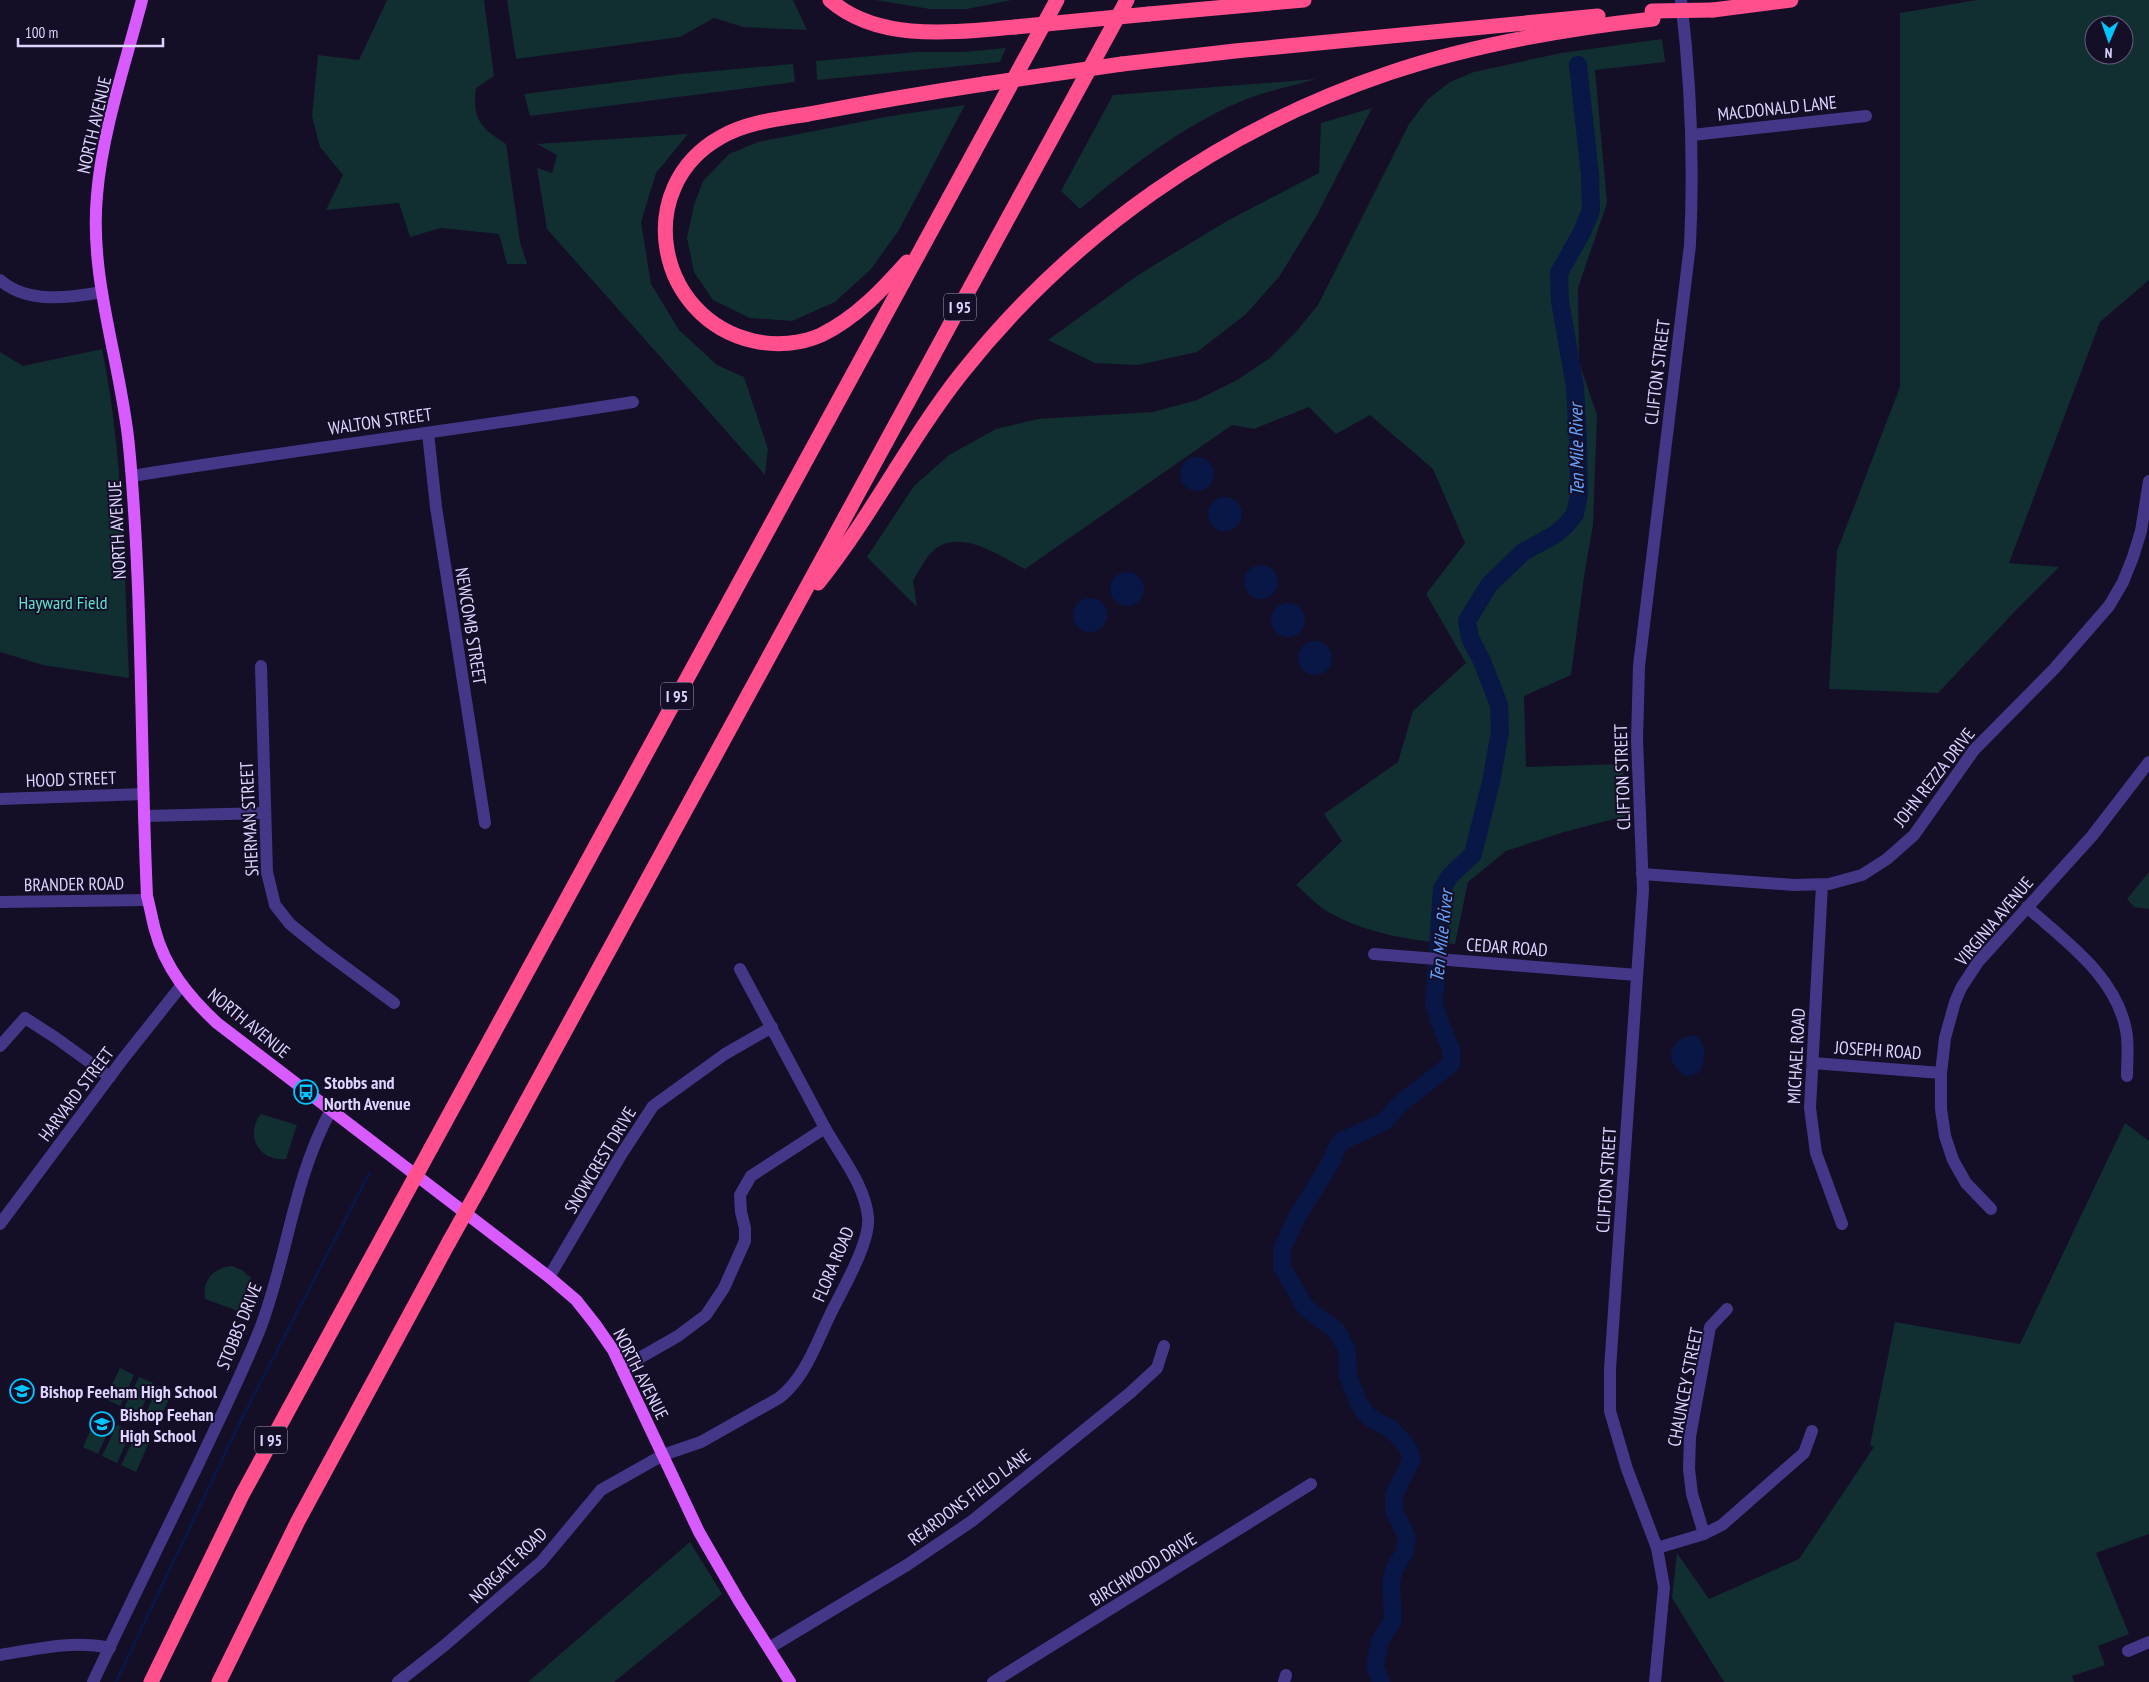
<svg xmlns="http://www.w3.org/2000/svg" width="2149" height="1682" font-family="'PT Sans Narrow',sans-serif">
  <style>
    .green { fill: #112e31; fill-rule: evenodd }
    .water { fill: #081746 }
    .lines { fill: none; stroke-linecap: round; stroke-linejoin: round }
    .stream { stroke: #081746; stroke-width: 3 }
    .river { stroke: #081746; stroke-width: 18 }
    .minor { stroke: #453787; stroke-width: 12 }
    .major { stroke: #d75bff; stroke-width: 12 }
    .highway { stroke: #ff4f8d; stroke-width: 15 }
    .highway-bridge { stroke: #ff4f8d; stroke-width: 15 }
    .labels { text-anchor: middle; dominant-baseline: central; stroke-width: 4; stroke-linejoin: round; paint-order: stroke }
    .shield { fill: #150e27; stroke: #a299be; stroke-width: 1 }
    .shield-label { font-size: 16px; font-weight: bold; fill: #ded4ff }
    .street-label { font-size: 18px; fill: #ded4ff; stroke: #150e27 }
    .park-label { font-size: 18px; fill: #5ae4d3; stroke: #150e27 }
    .poi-label { font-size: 18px; font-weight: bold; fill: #ded4ff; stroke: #150e27; text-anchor: start }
    .water-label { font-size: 19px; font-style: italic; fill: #62a2ff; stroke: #150e27 }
  </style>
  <rect width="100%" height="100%" fill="#150e27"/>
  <g class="green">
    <path d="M387,0H484L494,76L476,88C472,120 481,128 506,144L520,242L527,264H507L499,234L441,228L410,237L399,203L326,210L343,175L320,147L312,116L318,55L359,60Z"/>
    <polygon points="507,0 793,0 807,30 743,27 714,18 680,37 516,59"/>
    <polygon points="875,0 1012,0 967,9 930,9"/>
    <path d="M1977,0H2149V280L2100,322L2009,563L2059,567L2020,606L1938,693L1829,689L1837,551L1900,387V13ZM2094,25H2124V55H2094Z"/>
    <path d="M1662,39L1665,62L1595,70L1607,203L1578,288L1579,362L1597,415L1593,525L1585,570L1571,675L1524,696L1526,767L1623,764L1626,816L1564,832L1506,851L1468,882L1455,944C1413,941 1369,934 1332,914C1319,908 1307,894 1296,885L1342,841L1324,814L1398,762L1413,711L1466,663L1426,594L1465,543L1433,469L1370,415L1336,434L1309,407L1254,429L1232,425L1025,569C998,555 956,525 930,554C923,562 919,572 913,580L917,607L867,557L914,486L949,455L996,429L1038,419L1153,412L1197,400L1237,380L1270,358L1295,333L1318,305L1409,124L1428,99L1450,82L1474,72L1561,53Z"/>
    <polygon points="1006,48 1000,62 817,80 816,61 917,52 963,52"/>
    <polygon points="793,64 795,82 530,116 524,94 681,74"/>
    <path d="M1316,79C1292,86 1266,91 1242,101C1182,126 1130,167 1080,209L1061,191L1113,95Z"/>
    <polygon points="965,105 899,230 871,269 835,302 792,321 750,318 713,300 694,272 687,238 694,205 703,181 729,154 758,142 819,130 891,116"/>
    <polygon points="1372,108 1317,215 1279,277 1245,315 1197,352 1138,365 1095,363 1048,340 1138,275 1227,221 1319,173 1321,123"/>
    <polygon points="688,134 656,173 641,222 651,284 679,330 717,365 744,377 768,449 765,475 547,229 537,168 552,173 557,155 537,144"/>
    <path d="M102,349C124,457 124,568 129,678L43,665L0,652V352L23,366Z"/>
    <polygon points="2149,872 2149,909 2134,907 2127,899"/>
    <path d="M261,1114L297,1125L286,1159C259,1162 244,1135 261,1114Z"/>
    <polygon points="2125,1123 2149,1141 2149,1534 2096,1553 2129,1634 2098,1646 2105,1665 2072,1676 2074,1682 1724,1682 1672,1598 1677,1553 1709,1599 1799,1559 1874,1447 1870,1445 1895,1322 2020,1344"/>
    <path d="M232,1266L242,1270L251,1278L238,1311L205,1299C202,1280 214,1267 232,1266Z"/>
    <polygon points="120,1368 134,1375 120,1406 105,1399"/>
    <polygon points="139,1377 153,1383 139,1415 124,1408"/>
    <polygon points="158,1386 172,1392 158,1424 144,1417"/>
    <polygon points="97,1416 112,1423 98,1454 83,1447"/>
    <polygon points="117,1425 131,1432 117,1463 102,1456"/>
    <polygon points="136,1434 150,1440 136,1472 121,1465"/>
    <polygon points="690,1542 722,1594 614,1682 528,1682"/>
  </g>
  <g class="water">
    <circle cx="1197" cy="474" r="17"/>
    <circle cx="1225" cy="514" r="17"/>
    <circle cx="1261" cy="582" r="17"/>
    <circle cx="1127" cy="589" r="17"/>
    <circle cx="1090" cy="615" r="17"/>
    <circle cx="1288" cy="620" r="17"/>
    <circle cx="1315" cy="658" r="17"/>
    <path d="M1694,1035C1708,1044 1706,1060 1699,1073L1687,1077C1682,1074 1676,1069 1673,1063C1665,1049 1681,1036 1694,1035Z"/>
  </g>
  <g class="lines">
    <polyline class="stream" points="116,1682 240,1422 370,1172"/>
    <polyline class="river" points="1381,1682 1375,1666 1380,1641 1393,1620 1391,1582 1395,1568 1404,1553 1407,1538 1394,1510 1394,1495 1412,1459 1407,1446 1391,1429 1369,1417 1359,1404 1348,1375 1347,1350 1337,1331 1306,1308 1282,1267 1282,1249 1297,1217 1331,1162 1340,1142 1385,1121 1400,1104 1451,1064 1451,1049 1440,1023 1434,1003 1442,889 1450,876 1473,854 1491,782 1500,732 1499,705 1482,661 1470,638 1467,621 1489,585 1523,552 1556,534 1566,525 1575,514 1579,494 1578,440 1575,387 1560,301 1559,273 1582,232 1591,210 1590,175 1578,65"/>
    <g class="minor">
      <polyline points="1692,135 1866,116"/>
      <path d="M0,280C27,304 69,298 102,292"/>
      <polyline points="428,433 436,507 485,823"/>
      <path d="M132,476C299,449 467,429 633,402"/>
      <polyline points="261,666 267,872 275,905 290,924 321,949 394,1003"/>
      <polyline points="0,799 144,794"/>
      <polyline points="144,816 265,813"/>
      <polyline points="1642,874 1794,885 1829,884 1862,875 1887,859 1914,835 1974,750 2054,669 2109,606 2123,582 2133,557 2141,531 2149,481"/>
      <polyline points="1822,885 1810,1108 1816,1153 1842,1224"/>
      <polyline points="0,902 148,900"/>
      <path d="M2027,907C2065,941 2116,976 2126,1030C2129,1044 2127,1061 2127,1076"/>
      <polyline points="1374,954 1637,975"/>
      <polyline points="0,1046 25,1018 56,1038 110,1077"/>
      <polyline points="1813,1063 1941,1073"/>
      <polyline points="1991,1209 1966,1183 1953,1160 1945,1136 1941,1109 1941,1073 1945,1038 1955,1002 1961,988 1978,962 2092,836 2149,762"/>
      <polyline points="0,1224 123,1059 181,986"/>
      <polyline points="549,1277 621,1155 653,1106 725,1054 772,1027"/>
      <polyline points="622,1368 678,1336 706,1315 724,1288 745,1241 745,1228 741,1212 740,1195 751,1176 825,1128"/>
      <polyline points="1704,1534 1692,1494 1689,1469 1690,1437 1710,1327 1727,1309"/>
      <polyline points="1657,1548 1704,1534 1722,1525 1804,1453 1812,1431"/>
      <polyline points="769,1648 907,1565 972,1521 1130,1393 1157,1368 1164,1346"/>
      <polyline points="2128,1651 2149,1642"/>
      <path d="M0,1655C37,1649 72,1640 110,1648"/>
      <path d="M93,1682C127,1610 162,1539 197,1467C218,1422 241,1376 260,1329C288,1256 293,1179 331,1110"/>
      <path d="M398,1682L445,1645L541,1562L601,1490L663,1455L701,1442L779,1398C805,1378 816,1344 830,1315C841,1292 871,1242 868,1217C865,1184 839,1154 824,1126C796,1074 768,1021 740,969"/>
      <polyline points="993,1682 1311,1484"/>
      <polyline points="1284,1682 1286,1675"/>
      <path d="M1655,1682L1664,1587L1657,1548L1627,1469L1610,1411V1369L1643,890L1637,740L1639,666L1690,245C1694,163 1691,82 1681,0"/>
    </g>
    <path class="major" d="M142,0C126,62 102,132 97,195C89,280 121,362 129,446C143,596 140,746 147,896C150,907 152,919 155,930C165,968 189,997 217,1023L549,1277L576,1300L595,1324L613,1350L699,1532L739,1601L790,1682"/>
    <g class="highway">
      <path d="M830,0C879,43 956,32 1015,27"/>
      <polyline points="1713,10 1791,0"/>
      <polyline points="1149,14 1304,0"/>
      <polyline points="1122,64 1235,51 1598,16"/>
      <path d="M907,262C882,290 856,318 821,335C801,344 776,346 754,341C656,319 631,187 721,137C747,122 779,119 809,114C867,103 925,93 984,84"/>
      <path d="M818,583C871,517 909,440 961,374C1072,234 1220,130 1389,73C1474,44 1563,29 1653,19"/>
      <polyline points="431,1148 1057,0"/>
      <polyline points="481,1185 1127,0"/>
      <polyline points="151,1682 242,1495 401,1203"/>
      <polyline points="219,1682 298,1521 449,1242"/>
    </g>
    <g class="highway-bridge">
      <polyline points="1652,11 1713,10"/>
      <polyline points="1015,27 1149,14"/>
      <polyline points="984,84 1122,64"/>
      <polyline points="401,1203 431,1148"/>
      <polyline points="449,1242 481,1185"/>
    </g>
  </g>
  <defs>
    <g id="bus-ring" transform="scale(1.25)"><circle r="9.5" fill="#150e27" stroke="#00c5ff" stroke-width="1.5"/><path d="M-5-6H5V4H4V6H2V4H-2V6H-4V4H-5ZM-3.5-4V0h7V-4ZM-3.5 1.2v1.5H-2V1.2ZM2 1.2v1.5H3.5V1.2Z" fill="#00c5ff"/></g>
    <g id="school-ring" transform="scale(1.25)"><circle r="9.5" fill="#150e27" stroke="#00c5ff" stroke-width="1.5"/><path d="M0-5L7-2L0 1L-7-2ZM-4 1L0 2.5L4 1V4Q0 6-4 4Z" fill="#00c5ff"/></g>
  </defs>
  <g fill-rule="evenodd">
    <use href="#bus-ring" x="306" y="1092"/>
    <use href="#school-ring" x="22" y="1391"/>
    <use href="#school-ring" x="102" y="1424"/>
  </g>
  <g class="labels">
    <g class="shield">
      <rect x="944" y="293.5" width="32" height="27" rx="4"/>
      <rect x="661" y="682.5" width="32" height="27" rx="4"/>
      <rect x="255" y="1426.5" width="32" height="27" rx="4"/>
    </g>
    <g class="shield-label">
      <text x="960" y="307">I 95</text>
      <text x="677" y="696">I 95</text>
      <text x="271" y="1440">I 95</text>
    </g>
    <g class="street-label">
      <text transform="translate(1777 108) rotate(-6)">MACDONALD LANE</text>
      <text transform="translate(94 125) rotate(-77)">NORTH AVENUE</text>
      <text transform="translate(1657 372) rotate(-83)">CLIFTON STREET</text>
      <text transform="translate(380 421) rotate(-8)">WALTON STREET</text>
      <text transform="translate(117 530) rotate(-93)">NORTH AVENUE</text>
      <text transform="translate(471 626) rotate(81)">NEWCOMB STREET</text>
      <text transform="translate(1622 777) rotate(-92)">CLIFTON STREET</text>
      <text transform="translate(1934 777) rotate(-52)">JOHN REZZA DRIVE</text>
      <text transform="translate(71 779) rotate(-2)">HOOD STREET</text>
      <text transform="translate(249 819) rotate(-93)">SHERMAN STREET</text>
      <text transform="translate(74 884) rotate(-1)">BRANDER ROAD</text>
      <text transform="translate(1994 921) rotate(-50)">VIRGINIA AVENUE</text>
      <text transform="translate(1507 947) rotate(4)">CEDAR ROAD</text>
      <text transform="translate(249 1023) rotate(39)">NORTH AVENUE</text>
      <text transform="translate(1878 1050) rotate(4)">JOSEPH ROAD</text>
      <text transform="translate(1796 1056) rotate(-87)">MICHAEL ROAD</text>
      <text transform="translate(76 1094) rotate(-53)">HARVARD STREET</text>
      <text transform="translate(600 1160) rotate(-59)">SNOWCREST DRIVE</text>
      <text transform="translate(1606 1180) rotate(-86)">CLIFTON STREET</text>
      <text transform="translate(833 1264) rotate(-67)">FLORA ROAD</text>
      <text transform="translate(239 1326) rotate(-68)">STOBBS DRIVE</text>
      <text transform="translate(641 1374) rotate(63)">NORTH AVENUE</text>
      <text transform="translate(1685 1387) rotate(-79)">CHAUNCEY STREET</text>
      <text transform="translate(969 1497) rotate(-37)">REARDONS FIELD LANE</text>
      <text transform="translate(508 1565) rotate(-44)">NORGATE ROAD</text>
      <text transform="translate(1143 1569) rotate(-32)">BIRCHWOOD DRIVE</text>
    </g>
    <g class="park-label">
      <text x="63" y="602">Hayward Field</text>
    </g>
    <g class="poi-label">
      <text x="324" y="1082">Stobbs and<tspan x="324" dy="21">North Avenue</tspan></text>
      <text x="40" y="1391">Bishop Feeham High School</text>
      <text x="120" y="1414">Bishop Feehan<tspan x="120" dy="21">High School</tspan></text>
    </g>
    <g class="water-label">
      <text transform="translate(1576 450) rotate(-91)">Ten Mile River</text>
      <text transform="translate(1441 936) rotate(-84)">Ten Mile River</text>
    </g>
  </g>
  <g transform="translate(2109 40) rotate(182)"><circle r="24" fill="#150e27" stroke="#655d7d"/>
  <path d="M0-4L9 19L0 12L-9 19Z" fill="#00c5ff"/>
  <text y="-8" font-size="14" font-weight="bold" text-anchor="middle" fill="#ded4ff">N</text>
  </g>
  <path d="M18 38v8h145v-8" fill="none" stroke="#ded4ff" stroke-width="2.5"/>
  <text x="25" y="38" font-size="15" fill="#ded4ff" stroke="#150e27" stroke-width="4" paint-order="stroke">100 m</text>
</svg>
